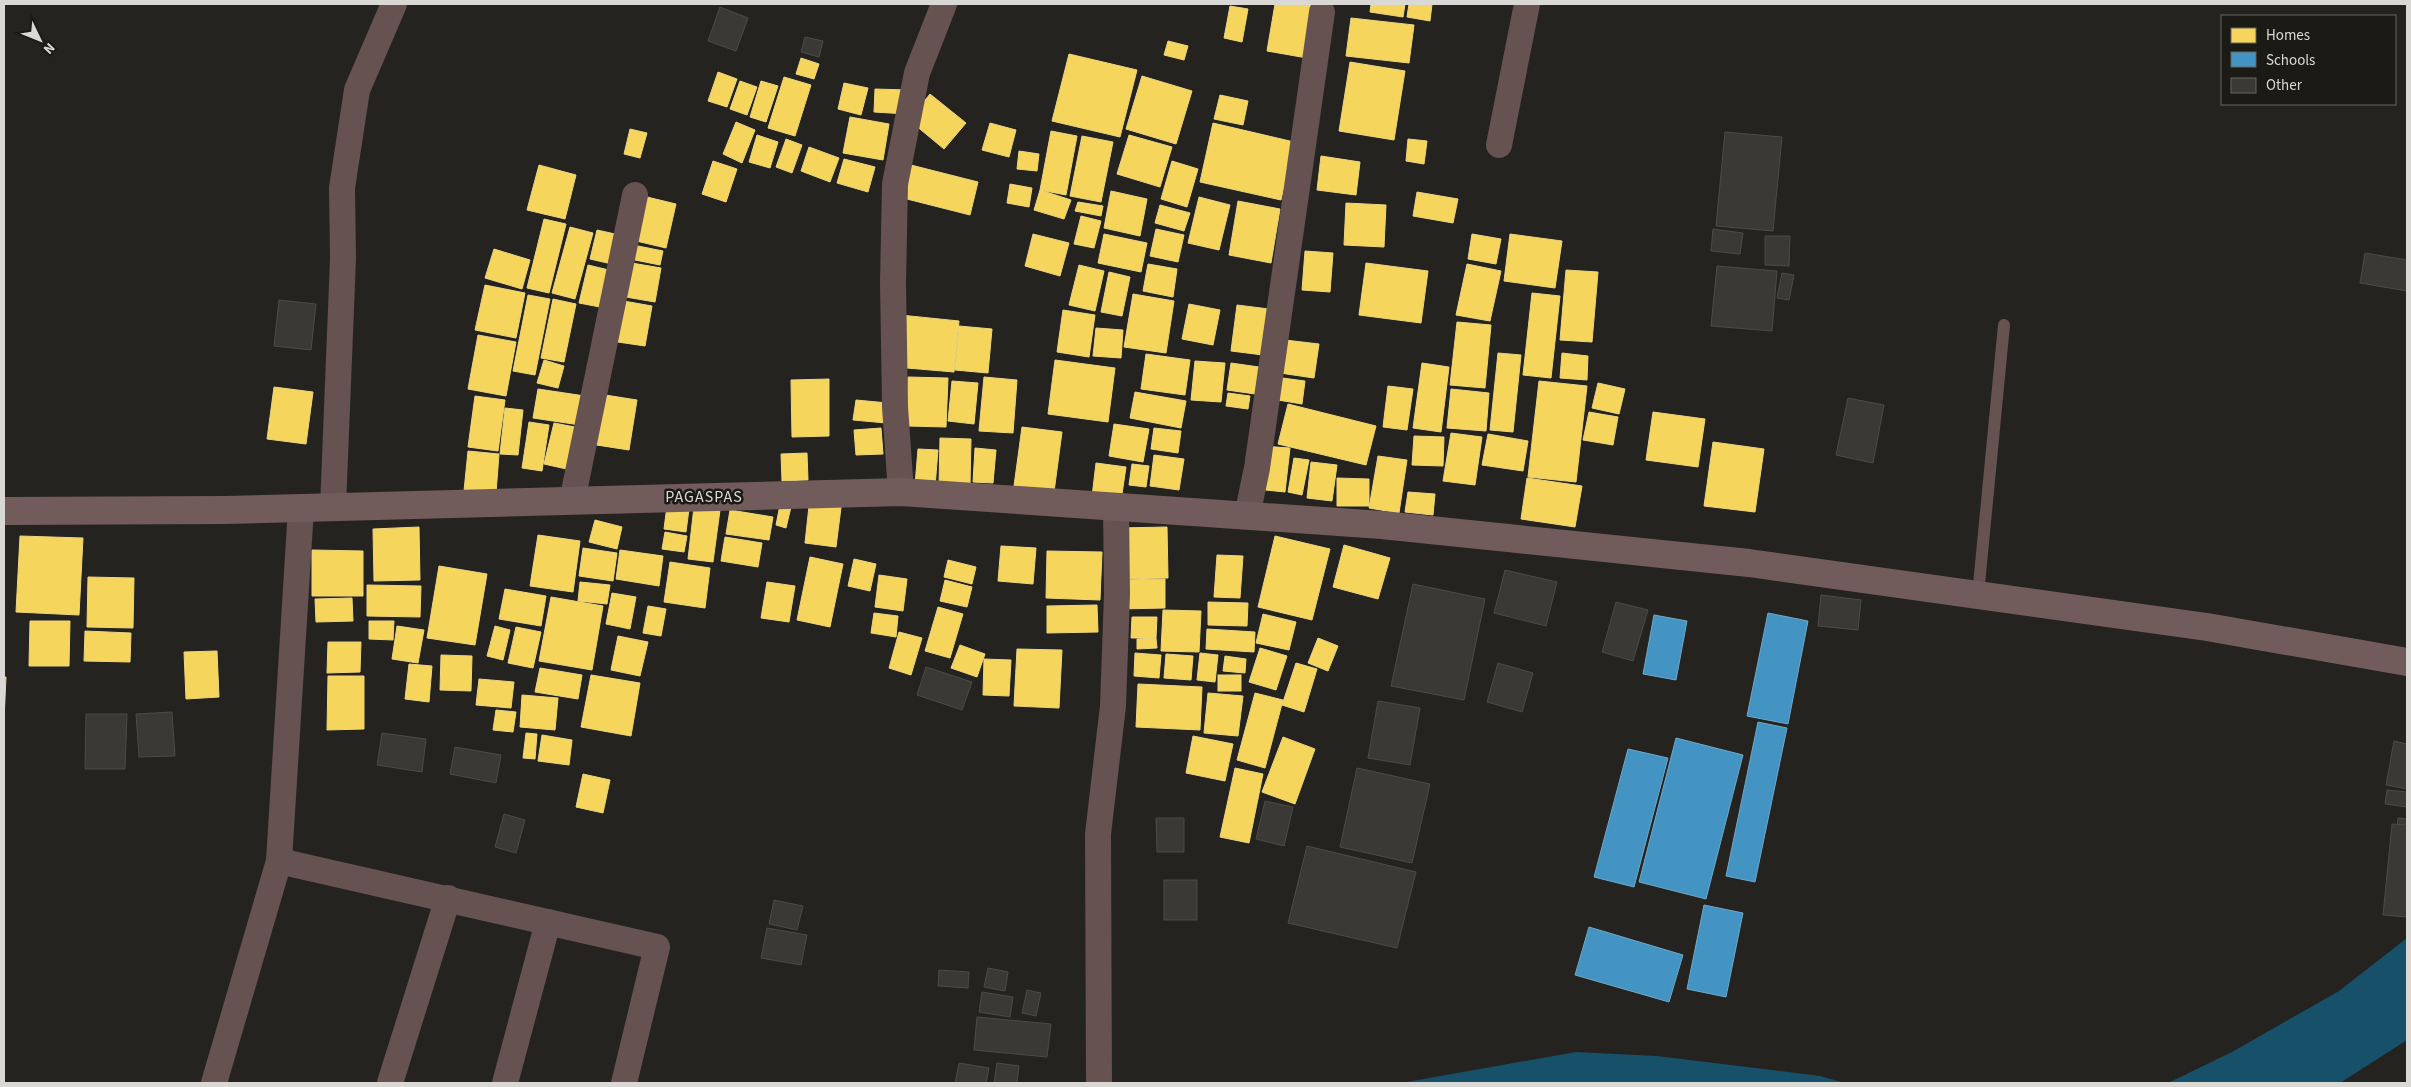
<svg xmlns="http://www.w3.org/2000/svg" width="2411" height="1087" font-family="'Source Sans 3',sans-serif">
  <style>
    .water { fill: #175069 }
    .homes { fill: #f6d55c; stroke: #edd680 }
    .schools { fill: #4393c3; stroke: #70a8c8 }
    .building { fill: #3a3936; stroke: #4b4b48 }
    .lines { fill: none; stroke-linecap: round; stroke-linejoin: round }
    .lane { stroke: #655251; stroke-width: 12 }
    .street { stroke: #655251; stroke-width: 26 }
    .secondary { stroke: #725c5b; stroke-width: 28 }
    .labels { text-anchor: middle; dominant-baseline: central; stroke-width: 5; stroke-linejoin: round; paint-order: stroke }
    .quarter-label { font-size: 16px; letter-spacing: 1px; fill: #dedcd5; stroke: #1b1a15 }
  </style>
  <rect width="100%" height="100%" fill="#24231f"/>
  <g class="water">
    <polygon points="2407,938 2407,1040 2340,1083 2168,1083 2232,1052 2339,991"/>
    <polygon points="1576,1052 1657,1056 1820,1076 1845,1083 1401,1083"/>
  </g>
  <g class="homes">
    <polygon points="1275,4 1316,5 1307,58 1267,51"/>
    <polygon points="1371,4 1405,4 1403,17 1370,12"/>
    <polygon points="1409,4 1432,4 1430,21 1407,17"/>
    <polygon points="1230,6 1248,9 1242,42 1224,38"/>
    <polygon points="1351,18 1414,25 1409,63 1346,56"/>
    <polygon points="1168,41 1188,46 1184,60 1164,55"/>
    <polygon points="1069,54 1137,70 1120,137 1052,121"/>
    <polygon points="801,58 819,64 814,79 796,74"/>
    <polygon points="1350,62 1405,71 1394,140 1339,131"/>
    <polygon points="718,72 737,79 727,107 708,101"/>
    <polygon points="1142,76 1192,91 1176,144 1126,129"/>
    <polygon points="784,77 811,85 795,136 768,128"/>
    <polygon points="740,81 757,87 747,115 730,109"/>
    <polygon points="761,81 778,86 766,122 750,117"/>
    <polygon points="844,83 868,88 861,115 838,109"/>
    <polygon points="875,89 908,90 907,114 874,112"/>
    <polygon points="930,94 966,123 944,149 909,120"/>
    <polygon points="1220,95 1248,101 1243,125 1214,119"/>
    <polygon points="850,117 889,124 883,160 843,153"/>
    <polygon points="736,122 755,130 742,163 723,154"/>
    <polygon points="990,123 1016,130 1009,157 982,150"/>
    <polygon points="1213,123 1294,142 1281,200 1200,182"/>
    <polygon points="630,129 647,133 640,158 624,154"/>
    <polygon points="1051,131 1077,136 1066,195 1040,190"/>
    <polygon points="757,135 778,142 770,168 749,162"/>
    <polygon points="1129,135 1172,147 1160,187 1117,174"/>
    <polygon points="1082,136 1113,142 1101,202 1070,196"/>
    <polygon points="786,139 802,145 792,173 776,167"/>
    <polygon points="1408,139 1427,141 1424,164 1406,161"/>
    <polygon points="809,147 839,158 830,182 801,171"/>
    <polygon points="1019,151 1039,154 1037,171 1017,169"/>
    <polygon points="1321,156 1360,162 1356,195 1317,190"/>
    <polygon points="844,159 875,167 868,192 837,183"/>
    <polygon points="713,161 737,169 726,202 702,194"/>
    <polygon points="1172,161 1198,169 1187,207 1161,199"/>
    <polygon points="907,164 978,182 970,215 899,197"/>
    <polygon points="539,165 576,175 565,219 527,210"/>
    <polygon points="1010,184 1032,188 1029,207 1007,203"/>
    <polygon points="1040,190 1071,200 1064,219 1034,210"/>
    <polygon points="1111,191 1147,199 1140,236 1104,228"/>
    <polygon points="1417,192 1458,199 1453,223 1413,216"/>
    <polygon points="643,196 676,204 666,248 632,240"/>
    <polygon points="1199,197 1230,205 1219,250 1188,243"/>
    <polygon points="1238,201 1280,209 1271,263 1229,255"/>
    <polygon points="1078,202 1103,206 1101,216 1075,211"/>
    <polygon points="1346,203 1386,205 1384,247 1344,245"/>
    <polygon points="1160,205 1190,213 1184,231 1155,223"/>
    <polygon points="1081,216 1101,221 1094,248 1074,244"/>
    <polygon points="544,219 566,224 549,293 527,288"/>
    <polygon points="570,227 593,233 575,299 552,293"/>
    <polygon points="1156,229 1184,235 1178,262 1150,256"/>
    <polygon points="597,230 624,236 616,265 590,259"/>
    <polygon points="1033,234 1069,243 1060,276 1025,266"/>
    <polygon points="1104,234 1147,243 1141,272 1098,263"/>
    <polygon points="1472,234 1501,239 1496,264 1468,259"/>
    <polygon points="1510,234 1562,241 1555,288 1504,281"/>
    <polygon points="628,244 663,251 660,265 625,258"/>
    <polygon points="494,249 530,260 522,289 485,278"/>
    <polygon points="1305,251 1333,253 1330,292 1302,290"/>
    <polygon points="626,262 661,268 655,302 620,296"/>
    <polygon points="1366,263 1428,271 1421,323 1359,315"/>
    <polygon points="1148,264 1177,269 1173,297 1143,291"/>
    <polygon points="1467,264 1501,271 1490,321 1456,315"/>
    <polygon points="588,265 613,271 605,308 579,303"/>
    <polygon points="1079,265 1104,271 1095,311 1069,305"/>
    <polygon points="1566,270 1598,272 1592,342 1560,340"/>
    <polygon points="1109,272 1130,277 1122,316 1101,312"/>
    <polygon points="485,285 525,293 516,338 475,330"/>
    <polygon points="1532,293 1560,296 1551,378 1523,375"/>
    <polygon points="1133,294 1174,301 1166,353 1124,347"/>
    <polygon points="528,295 550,299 535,375 513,371"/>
    <polygon points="553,299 576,304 564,362 541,358"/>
    <polygon points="618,300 652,306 645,346 611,341"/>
    <polygon points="1189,304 1220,310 1213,345 1182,339"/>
    <polygon points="1237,305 1269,309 1263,355 1231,351"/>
    <polygon points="1063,310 1095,315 1089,357 1057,352"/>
    <polygon points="900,315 959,321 954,372 895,367"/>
    <polygon points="1457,322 1491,325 1485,388 1450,385"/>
    <polygon points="959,326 992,329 988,373 955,370"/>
    <polygon points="1096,328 1123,330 1121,358 1093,356"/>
    <polygon points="478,335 516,342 506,396 468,389"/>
    <polygon points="1285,340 1319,344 1314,378 1280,373"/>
    <polygon points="1498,353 1521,355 1513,432 1490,430"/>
    <polygon points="1562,353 1588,356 1587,380 1560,378"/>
    <polygon points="1146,354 1190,360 1185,395 1141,389"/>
    <polygon points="544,360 564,366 558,388 537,383"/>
    <polygon points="1055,360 1115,368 1108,422 1048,414"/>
    <polygon points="1195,361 1225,363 1221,402 1191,400"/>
    <polygon points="1231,363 1259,367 1255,394 1227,390"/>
    <polygon points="1422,363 1449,367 1441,432 1413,428"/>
    <polygon points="908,377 948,378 946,427 907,426"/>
    <polygon points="984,377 1017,380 1013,433 979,431"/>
    <polygon points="1275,377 1305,381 1302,404 1272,399"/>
    <polygon points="829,379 829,436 792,437 791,380"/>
    <polygon points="952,381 978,383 974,424 948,421"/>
    <polygon points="1539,381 1587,386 1576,482 1528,477"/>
    <polygon points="1598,383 1625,389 1619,414 1592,408"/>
    <polygon points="1388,386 1413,389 1407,430 1383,427"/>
    <polygon points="274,387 313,392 306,444 267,439"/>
    <polygon points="538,389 585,396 580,425 533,418"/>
    <polygon points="1451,389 1489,393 1486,431 1447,428"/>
    <polygon points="1135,392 1186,401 1181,428 1130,418"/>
    <polygon points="1228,393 1250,396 1248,409 1226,406"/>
    <polygon points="599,394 637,400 629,450 590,444"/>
    <polygon points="475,396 505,400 498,451 468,447"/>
    <polygon points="856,400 888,403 886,423 853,420"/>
    <polygon points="1288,404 1376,426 1366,465 1278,444"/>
    <polygon points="505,408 523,410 518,455 500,454"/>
    <polygon points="1589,412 1618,417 1613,445 1583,440"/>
    <polygon points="1653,412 1705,419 1698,467 1646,460"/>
    <polygon points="529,422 549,425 542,471 522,468"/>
    <polygon points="554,423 580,428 571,470 544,464"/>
    <polygon points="1114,424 1149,429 1143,462 1109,456"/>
    <polygon points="1022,427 1062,432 1054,492 1014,486"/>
    <polygon points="881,428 883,454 856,455 854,430"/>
    <polygon points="1154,428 1181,431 1178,453 1151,449"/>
    <polygon points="1451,433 1482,437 1475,485 1443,481"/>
    <polygon points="1488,434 1528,441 1523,471 1482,465"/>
    <polygon points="1414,436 1444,437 1443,466 1412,465"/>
    <polygon points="940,438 971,439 970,485 939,485"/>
    <polygon points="1713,442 1764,449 1755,512 1704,506"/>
    <polygon points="1261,446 1290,448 1285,492 1256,489"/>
    <polygon points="975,448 996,450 993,483 973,482"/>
    <polygon points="918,449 938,450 935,487 915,485"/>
    <polygon points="468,451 499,454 496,493 464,491"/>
    <polygon points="807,453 808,480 782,481 781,454"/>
    <polygon points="1154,455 1184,459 1179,490 1150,486"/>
    <polygon points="1378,456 1407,460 1399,513 1369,508"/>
    <polygon points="1294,458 1309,460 1302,495 1288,492"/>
    <polygon points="1311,462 1337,465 1332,501 1307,498"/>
    <polygon points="1096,463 1126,467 1121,501 1092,497"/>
    <polygon points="1132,464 1149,466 1146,487 1129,485"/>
    <polygon points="1337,478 1369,479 1369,506 1337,506"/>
    <polygon points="1527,478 1582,486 1575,527 1521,519"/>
    <polygon points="1408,492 1435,494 1433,515 1405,512"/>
    <polygon points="810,497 842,500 836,547 805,543"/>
    <polygon points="780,505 791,507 786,528 776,525"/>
    <polygon points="667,506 689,509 686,532 664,529"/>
    <polygon points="694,507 720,510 713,562 688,559"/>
    <polygon points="730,510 773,517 769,540 726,534"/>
    <polygon points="595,520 622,527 617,549 589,542"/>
    <polygon points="419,527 420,580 374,581 373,529"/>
    <polygon points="1167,527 1168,578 1118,579 1118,528"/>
    <polygon points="665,532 687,536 684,552 662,549"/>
    <polygon points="538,535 580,541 573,592 530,586"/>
    <polygon points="20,536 83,538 79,615 16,612"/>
    <polygon points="1275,536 1330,549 1312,620 1258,607"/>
    <polygon points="725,537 762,543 758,567 721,561"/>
    <polygon points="1344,545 1390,558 1378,599 1333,587"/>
    <polygon points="1001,546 1036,548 1033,584 998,581"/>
    <polygon points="583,548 617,553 613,581 579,576"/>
    <polygon points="312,550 363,551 363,596 312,596"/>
    <polygon points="620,550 663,556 659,586 616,579"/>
    <polygon points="1047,551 1102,552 1100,600 1046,598"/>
    <polygon points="1217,555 1243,556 1240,598 1214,597"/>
    <polygon points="810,557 843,564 830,627 797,620"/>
    <polygon points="854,559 876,564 870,591 848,586"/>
    <polygon points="948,560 976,567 972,584 944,577"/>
    <polygon points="670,562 710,568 705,608 664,602"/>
    <polygon points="439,566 487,574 475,645 427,638"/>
    <polygon points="879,575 907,579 903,611 875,607"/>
    <polygon points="88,577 134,578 133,628 87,627"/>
    <polygon points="1165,579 1165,608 1119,609 1119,580"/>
    <polygon points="945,580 972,587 967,607 940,601"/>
    <polygon points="580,582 610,585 607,604 578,601"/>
    <polygon points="767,582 795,586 789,622 761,618"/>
    <polygon points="367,585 421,586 420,617 367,616"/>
    <polygon points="505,589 546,596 541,626 499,619"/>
    <polygon points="612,593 636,597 630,629 606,624"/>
    <polygon points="551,597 603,606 592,670 539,661"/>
    <polygon points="352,598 353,621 316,622 315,599"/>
    <polygon points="1208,602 1248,603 1247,626 1208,625"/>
    <polygon points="1097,605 1098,632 1047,633 1047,606"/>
    <polygon points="648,606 666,609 661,636 643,633"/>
    <polygon points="938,607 963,614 950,658 925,651"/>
    <polygon points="1163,610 1201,611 1199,652 1161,651"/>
    <polygon points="874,613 898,616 896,637 871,633"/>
    <polygon points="1263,614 1296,622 1289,650 1256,643"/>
    <polygon points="1132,617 1157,617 1156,638 1131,638"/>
    <polygon points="30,621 70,621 69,666 29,666"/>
    <polygon points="369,621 394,621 393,640 369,639"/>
    <polygon points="397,626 424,630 418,663 392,659"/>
    <polygon points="495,626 510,630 503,660 487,656"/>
    <polygon points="516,627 541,632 533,668 508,663"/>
    <polygon points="1207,629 1255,632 1254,652 1206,649"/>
    <polygon points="85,631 131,633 130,662 84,661"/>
    <polygon points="899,632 922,638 911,675 889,668"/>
    <polygon points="618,636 648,642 640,676 611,670"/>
    <polygon points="1156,638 1157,648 1137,649 1137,639"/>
    <polygon points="1318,638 1338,646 1328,671 1308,663"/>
    <polygon points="328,642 361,642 360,672 327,673"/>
    <polygon points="960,645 985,654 977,677 951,668"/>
    <polygon points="1260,648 1287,656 1276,690 1249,682"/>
    <polygon points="1017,649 1062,650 1059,708 1014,706"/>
    <polygon points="217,651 219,697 186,699 184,652"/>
    <polygon points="1135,653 1161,655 1159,678 1134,676"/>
    <polygon points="1200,653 1218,655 1215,682 1197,680"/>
    <polygon points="1166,654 1193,656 1191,680 1164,678"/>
    <polygon points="441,655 472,656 471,691 440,690"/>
    <polygon points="1225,656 1246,659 1245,673 1223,671"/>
    <polygon points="984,659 1011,660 1009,696 983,695"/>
    <polygon points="1296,663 1317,669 1304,712 1282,705"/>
    <polygon points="409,664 432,666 429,702 405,699"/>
    <polygon points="540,668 582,675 578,699 535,692"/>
    <polygon points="591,675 640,683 631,736 581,727"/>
    <rect x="1218" y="675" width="23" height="16"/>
    <polygon points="328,676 364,676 364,729 327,730"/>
    <polygon points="4,677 6,677 4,720"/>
    <polygon points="479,679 514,682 511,708 476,705"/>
    <polygon points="1138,684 1202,687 1200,730 1136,727"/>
    <polygon points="1208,693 1243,696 1238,736 1204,733"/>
    <polygon points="1255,693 1283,700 1265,768 1237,760"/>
    <polygon points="522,695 558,698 555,730 520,727"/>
    <polygon points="496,710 516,712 513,732 493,730"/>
    <polygon points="526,733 537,734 535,759 523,758"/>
    <polygon points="542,735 572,740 569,765 538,761"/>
    <polygon points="1193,736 1233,744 1225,781 1186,773"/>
    <polygon points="1283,737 1315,749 1295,804 1262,792"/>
    <polygon points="1235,768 1263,774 1249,843 1220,837"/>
    <polygon points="583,774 610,780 603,813 576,807"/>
  </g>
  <g class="schools">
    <polygon points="1768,613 1808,621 1788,724 1747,716"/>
    <polygon points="1654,615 1687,621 1676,680 1643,674"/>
    <polygon points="1758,722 1787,728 1755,882 1726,876"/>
    <polygon points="1676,738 1743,755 1706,899 1639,882"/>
    <polygon points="1628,749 1668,758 1634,887 1594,877"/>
    <polygon points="1704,905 1743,913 1726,997 1687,989"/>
    <polygon points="1589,927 1683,955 1669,1002 1575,975"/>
  </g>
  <g class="building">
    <polygon points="720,7 748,18 736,51 708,41"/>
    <polygon points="805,37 823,41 819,57 801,52"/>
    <polygon points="1725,132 1782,137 1773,231 1716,226"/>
    <polygon points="1713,229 1743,233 1740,254 1711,251"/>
    <polygon points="1765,236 1790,236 1789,266 1765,265"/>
    <polygon points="2365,253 2407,260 2407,291 2360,283"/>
    <polygon points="1717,266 1777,271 1772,331 1711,326"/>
    <polygon points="1782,273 1794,275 1789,300 1777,298"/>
    <polygon points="279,300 316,304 311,350 274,346"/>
    <polygon points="1848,398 1884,405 1873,463 1836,455"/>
    <polygon points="1505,570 1557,582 1546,626 1494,613"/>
    <polygon points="1413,584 1485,599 1464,700 1391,686"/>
    <polygon points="1821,595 1861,600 1858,630 1818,626"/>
    <polygon points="1616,602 1648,610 1633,661 1602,652"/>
    <polygon points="1498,663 1533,673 1522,712 1487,702"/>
    <polygon points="926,667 972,682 962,710 917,695"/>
    <polygon points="1378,701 1420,708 1410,765 1368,758"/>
    <polygon points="172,712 175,756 139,757 136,714"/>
    <polygon points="86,714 127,714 125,769 85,769"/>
    <polygon points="382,733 426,739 422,772 377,765"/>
    <polygon points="2394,741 2407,744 2407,789 2386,785"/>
    <polygon points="455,747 501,755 496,783 450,774"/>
    <polygon points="1357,768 1430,784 1412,863 1340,847"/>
    <polygon points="2387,790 2407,792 2407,807 2385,804"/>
    <polygon points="1265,801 1293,807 1284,846 1256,839"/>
    <polygon points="504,814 525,820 516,853 495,847"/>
    <polygon points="1156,818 1184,818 1184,852 1157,852"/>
    <polygon points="2398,818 2407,819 2407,909 2387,906"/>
    <polygon points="2392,824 2407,825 2407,917 2383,915"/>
    <polygon points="1307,846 1416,872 1397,948 1288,923"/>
    <rect x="1164" y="880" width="33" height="40"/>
    <polygon points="774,900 803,906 797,930 769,924"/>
    <polygon points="767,928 807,935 801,965 761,958"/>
    <polygon points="988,968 1008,972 1005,991 984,987"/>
    <polygon points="939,970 969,972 968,988 938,986"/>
    <polygon points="1027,990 1041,993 1036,1016 1022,1013"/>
    <polygon points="982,992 1013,997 1010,1017 979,1012"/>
    <polygon points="977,1017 1051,1024 1047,1057 974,1050"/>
    <polygon points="959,1063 989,1068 986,1083 955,1083"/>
    <polygon points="997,1063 1019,1066 1017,1083 994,1083"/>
  </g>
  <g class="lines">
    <polyline class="lane" points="1978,595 2004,325"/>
    <g class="street">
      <polyline points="1499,145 1527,4"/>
      <polyline points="901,492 895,407 893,283 895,184 917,73 944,4"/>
      <polyline points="572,501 635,195"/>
      <polyline points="333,507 343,259 342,188 357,90 394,4"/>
      <polyline points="301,508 279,861 657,947 624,1083"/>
      <polyline points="1247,516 1257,468 1322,12"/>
      <polyline points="214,1083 279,861"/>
      <polyline points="390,1083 448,898"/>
      <polyline points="505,1083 548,922"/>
      <polyline points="1099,1083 1098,834 1113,706 1117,594 1116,507"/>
    </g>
    <polyline class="secondary" points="4,511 225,510 901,492 1382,525 1749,563 2207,627 2407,662"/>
  </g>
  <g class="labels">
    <g class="quarter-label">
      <text x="704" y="497">PAGASPAS</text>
    </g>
  </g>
  <rect width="2411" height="1087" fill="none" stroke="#d9d8d4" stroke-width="10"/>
  <rect x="2221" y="15" width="175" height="90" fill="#1b1a15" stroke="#676661"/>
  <rect x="2231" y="28" width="25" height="15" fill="#f6d55c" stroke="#676661"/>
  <text x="2266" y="40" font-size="15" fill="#d9d8d4">Homes</text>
  <rect x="2231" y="52" width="25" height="15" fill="#4393c3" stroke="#676661"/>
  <text x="2266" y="65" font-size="15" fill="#d9d8d4">Schools</text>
  <rect x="2231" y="78" width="25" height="15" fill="#3a3936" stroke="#676661"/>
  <text x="2266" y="90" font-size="15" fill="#d9d8d4">Other</text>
  <g transform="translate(40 40) rotate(133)" stroke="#1b1a15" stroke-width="4" paint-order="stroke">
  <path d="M0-4L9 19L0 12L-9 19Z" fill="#d9d8d4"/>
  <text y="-8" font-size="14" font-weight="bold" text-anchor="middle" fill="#d9d8d4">N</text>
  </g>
</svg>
